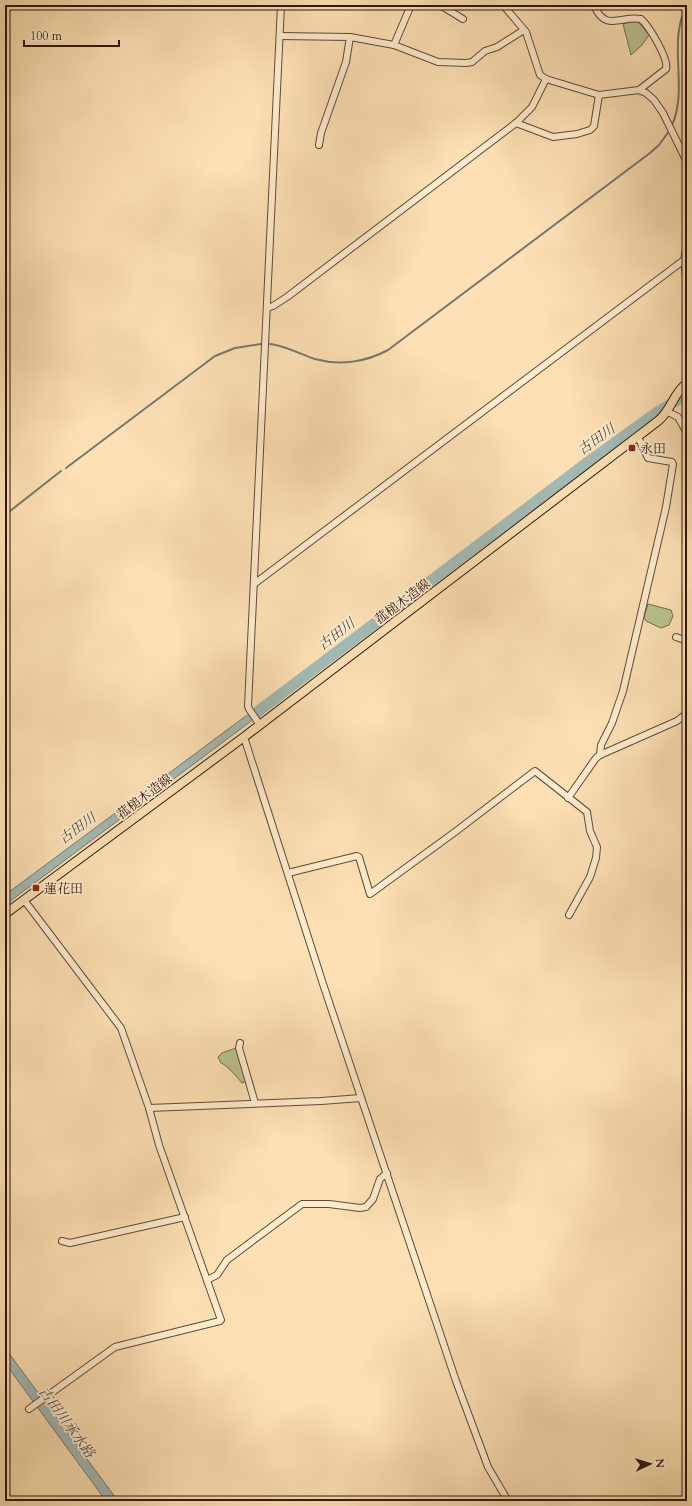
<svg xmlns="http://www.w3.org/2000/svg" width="692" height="1506" viewBox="0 0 692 1506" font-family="Cardo,'Noto Serif JP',serif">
	<rect width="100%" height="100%" fill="#fde1b4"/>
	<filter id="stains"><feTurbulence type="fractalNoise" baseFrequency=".005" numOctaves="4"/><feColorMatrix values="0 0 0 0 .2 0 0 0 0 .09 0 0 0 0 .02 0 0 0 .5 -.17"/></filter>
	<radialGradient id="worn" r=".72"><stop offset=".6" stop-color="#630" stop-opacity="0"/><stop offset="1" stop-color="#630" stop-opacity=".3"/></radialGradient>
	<g fill="#b9c491" stroke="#746d4c">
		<polygon points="637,20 649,35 642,45 631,55 623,24"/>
		<polygon points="648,604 671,610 673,616 669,625 661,628 646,621 644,617"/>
		<path d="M236 1048 247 1081 242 1083C237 1077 227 1065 221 1063L218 1057 222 1053Z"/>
	</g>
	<g fill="#a2bbb6" stroke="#747970">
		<polygon points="262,704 266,710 5,905 5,895"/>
		<polygon points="5,1348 118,1501 106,1501 5,1363"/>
	</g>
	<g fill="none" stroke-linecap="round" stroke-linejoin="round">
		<g stroke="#747970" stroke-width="2">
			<path d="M673 123C688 85 667 42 687 5"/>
			<path d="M270 344C286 346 300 354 315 359 340 366 366 362 388 350L650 153 659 145 669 131"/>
			<polyline points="66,468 215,356 235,348 261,344"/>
			<polyline points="5,515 61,471"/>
		</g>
		<polyline stroke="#a2bbb6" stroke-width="11" points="252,716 588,462 656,413 687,394"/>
		<g stroke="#624933" stroke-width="8">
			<g id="minor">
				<polyline points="440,5 463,19"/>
				<polyline points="503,5 526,32 540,75 546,79 599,95 639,90 646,93 654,100 663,113 687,162"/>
				<path d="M594 5C605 33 622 15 641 19 649 26 669 59 666 69L639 90"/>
				<polyline points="280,36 350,37 394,45 438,62 466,63 472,62 485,51 497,47 524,30"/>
				<polyline points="394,45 411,5"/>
				<polyline points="516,123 553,137 577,134 590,130 594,126 599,95"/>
				<polyline points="319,145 321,133 346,62 350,37"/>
				<polyline points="687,245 684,260 687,284"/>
				<polyline points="267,308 273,306 287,297 516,123 532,107 546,79"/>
				<polyline points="668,412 678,417 687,433"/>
				<polyline points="254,584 684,260"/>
				<polyline points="676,637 687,641"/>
				<polyline points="260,725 249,709 248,706 281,5"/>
				<polyline points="244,737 323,984 456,1381 488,1467 508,1501"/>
				<polyline points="600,755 601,745 612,723 623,691 666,507 673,464 672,462 648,458 638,437"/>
				<polyline points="568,798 596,758 600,755 677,721 687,713"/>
				<polyline points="288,873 357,856 359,857 370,894 455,832 535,771 587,812 590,831 597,847 596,858 590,877 569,915"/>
				<polyline points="24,900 121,1028 149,1108 159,1145 221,1320 220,1321 115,1347 29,1409"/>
				<polyline points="240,1043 239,1048 255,1103"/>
				<polyline points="149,1108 321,1101 361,1098"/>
				<polyline points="62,1241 70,1243 185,1217"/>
				<polyline points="207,1280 217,1275 227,1260 302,1204 329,1204 360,1208 366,1207 373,1199 380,1179 387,1173"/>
			</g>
		</g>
		<g stroke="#2f1608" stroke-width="10">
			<path id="major" d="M5 914 244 737 658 421C672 410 673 393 687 383"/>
		</g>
		<use href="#minor" stroke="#feecce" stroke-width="6"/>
		<use href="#major" stroke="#fde1b4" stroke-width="8"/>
	</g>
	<g fill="#8f2418" stroke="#feecce" stroke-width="1.5">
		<rect x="628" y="444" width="8" height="8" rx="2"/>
		<rect x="32" y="884" width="8" height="8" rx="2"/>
	</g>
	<g text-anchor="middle" stroke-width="3.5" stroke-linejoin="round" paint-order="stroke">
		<g font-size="13" fill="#2f1608" stroke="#feecce" text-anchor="start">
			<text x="640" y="453">永田</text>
			<text x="44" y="893">蓮花田</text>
		</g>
		<g font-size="13" fill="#2f1608" stroke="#feecce">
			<text transform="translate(402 601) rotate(-37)" y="5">菰槌木造線</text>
			<text transform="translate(144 796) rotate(-37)" y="5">菰槌木造線</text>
		</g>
		<g font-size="14" font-style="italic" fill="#575045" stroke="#feecce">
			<text transform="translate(596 439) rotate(-35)" y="5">古田川</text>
			<text transform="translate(336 634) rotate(-37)" y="5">古田川</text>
			<text transform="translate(77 828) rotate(-36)" y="5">古田川</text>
			<text transform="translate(67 1422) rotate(54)" y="5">古田川承水路</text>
		</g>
	</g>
	<rect width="692" height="1506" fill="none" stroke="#fde1b4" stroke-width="20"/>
	<rect x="6" y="6" width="680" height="1494" fill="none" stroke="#2f1608" stroke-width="2"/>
	<rect x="10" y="10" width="672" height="1486" fill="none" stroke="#2f1608"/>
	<g transform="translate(650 1464) rotate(86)" stroke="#feecce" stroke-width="3" paint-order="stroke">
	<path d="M0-3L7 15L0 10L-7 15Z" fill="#2f1608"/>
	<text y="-6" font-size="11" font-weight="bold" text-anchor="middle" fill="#2f1608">N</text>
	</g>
	<path d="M24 40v6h95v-6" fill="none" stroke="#2f1608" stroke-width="2"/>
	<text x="30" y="40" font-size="12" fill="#2f1608" stroke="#feecce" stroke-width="3" paint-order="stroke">100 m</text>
	<rect width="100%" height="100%" filter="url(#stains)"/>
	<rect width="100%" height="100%" fill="url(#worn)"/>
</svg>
